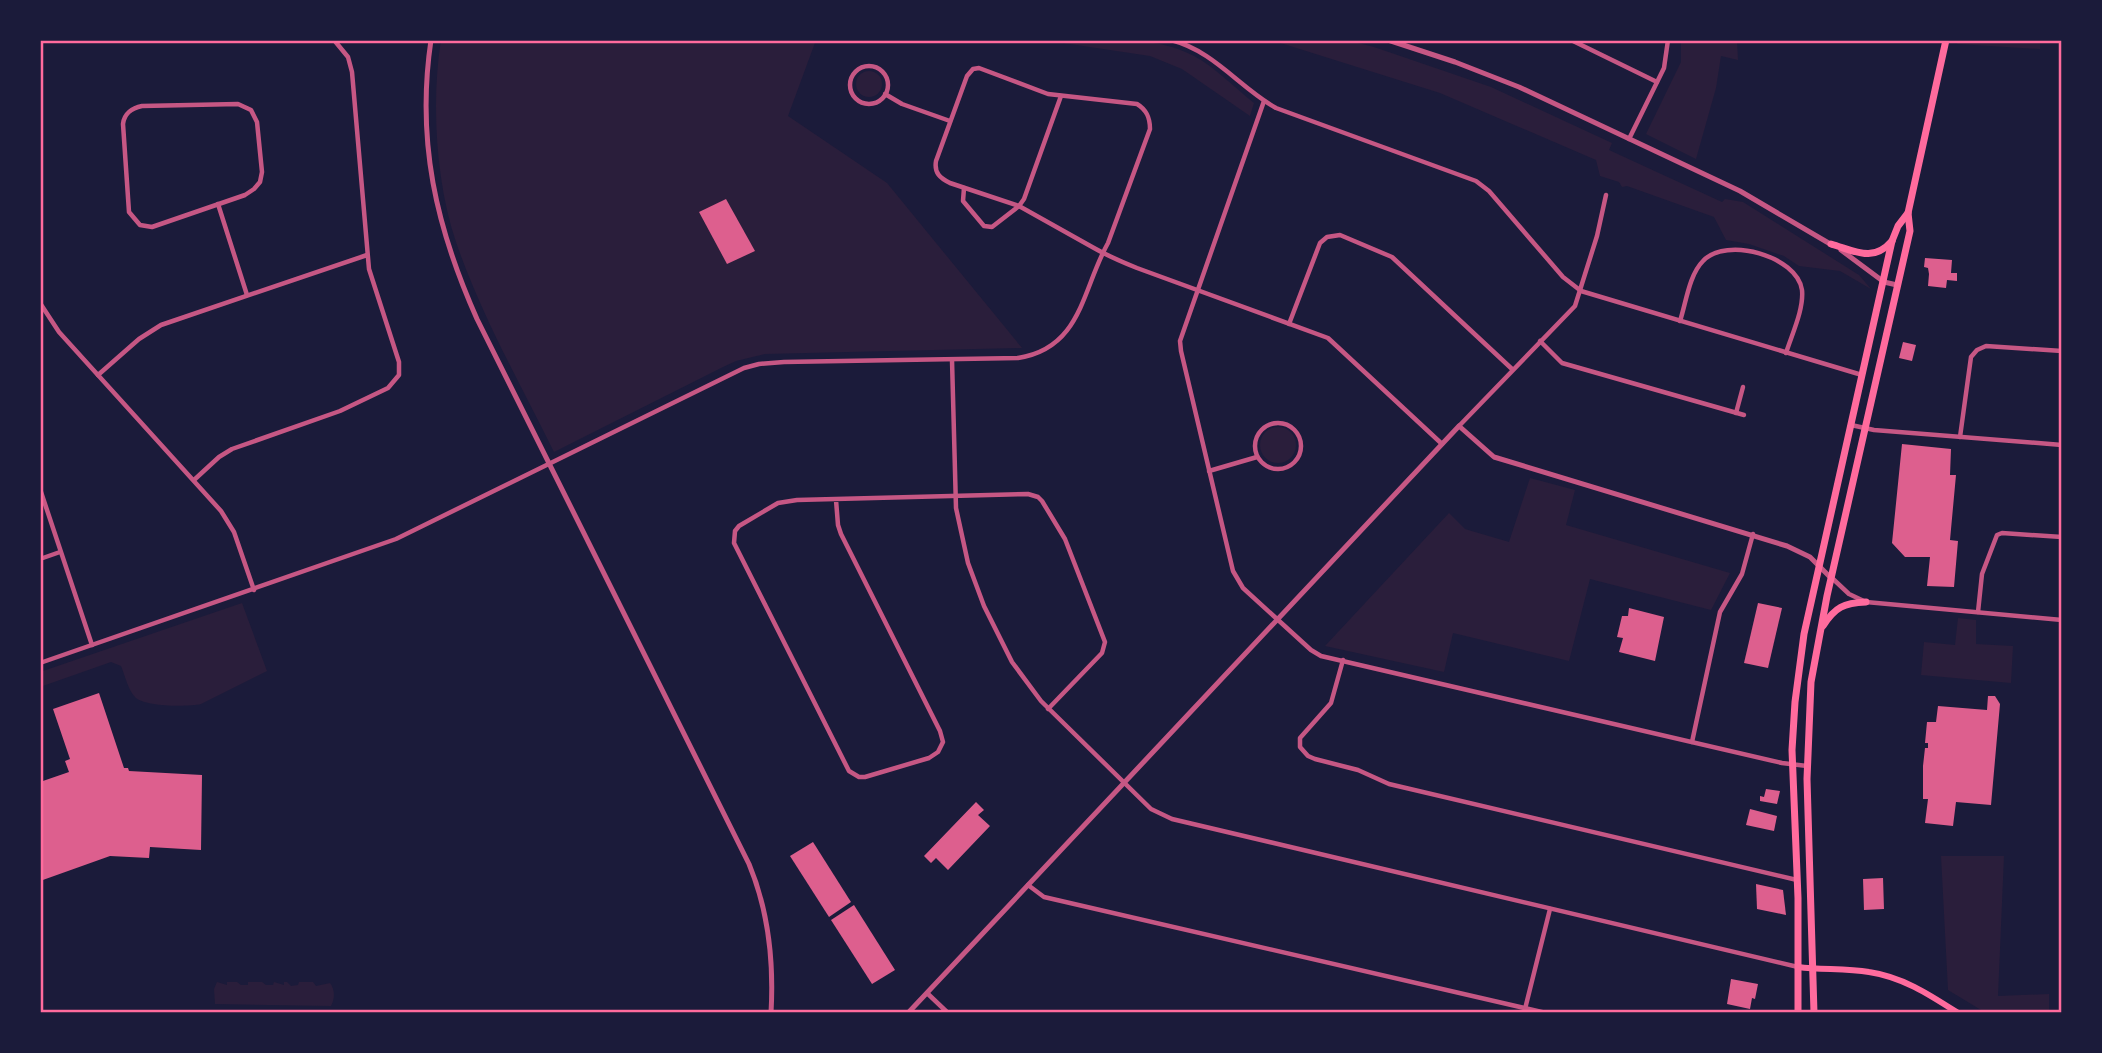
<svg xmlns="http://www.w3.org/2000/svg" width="2102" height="1053" viewBox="0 0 2102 1053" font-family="'DejaVu Sans',sans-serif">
	<rect width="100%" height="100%" fill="#1b1b3a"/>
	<g fill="#2a1e3b">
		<path d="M441 40H816L788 116 887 183 1022 348 765 354 736 361 723 367 554 452C520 383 481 315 456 242 436 183 431 102 441 40Z"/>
		<path d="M1043 40C1092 40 1150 33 1194 56 1216 68 1235 88 1254 103L1250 116 1182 69 1150 56Z"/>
		<polygon points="1271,40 1347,40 1374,47 1491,87 1612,143 1609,150 1722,202 1725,199 1743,202 1859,275 1871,289 1840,271 1799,266 1784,256 1749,244 1726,240 1714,217 1627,186 1622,187 1619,182 1600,176 1596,160 1440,93"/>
		<polygon points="1681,40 1737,40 1738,60 1721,56 1716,88 1696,159 1646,134 1681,62"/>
		<polygon points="1958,40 2040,40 2040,49 1957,44"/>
		<circle cx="869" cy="84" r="13"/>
		<circle cx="1278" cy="445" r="18"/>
		<polygon points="1530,478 1575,490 1566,525 1730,573 1711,610 1590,579 1569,661 1453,633 1444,672 1325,646 1449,513 1465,529 1509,542"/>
		<path d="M242 603 267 671 201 704C188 707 144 707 135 697 128 690 125 675 121 666L111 662 40 687V672Z"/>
		<polygon points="1958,618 1976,620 1976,644 2013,646 2011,683 1921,675 1924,642 1955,645"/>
		<polygon points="1941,856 2004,856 1998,996 2049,994 2049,1013 1986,1013 1948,990"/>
		<path d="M217 982 227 985V982H237L241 985H248V982H262L266 985H273L274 982 284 985V982H287L291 986 298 985 299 982H313L316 986 330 983C335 989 335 999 331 1006L215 1004 214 989Z"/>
	</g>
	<g fill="#dd5f8e">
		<polygon points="726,199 755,251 727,264 699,212"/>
		<polygon points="1925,258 1952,260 1951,273 1957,273 1957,281 1947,280 1946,288 1928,286 1929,274 1928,268 1924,267"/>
		<polygon points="1903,342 1916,345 1912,361 1899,358"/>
		<polygon points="1902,444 1951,449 1950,475 1956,475 1950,540 1958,541 1954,587 1927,586 1930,557 1905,557 1892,543"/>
		<polygon points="1758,603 1782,608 1768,668 1744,663"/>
		<polygon points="1629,608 1664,617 1655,661 1619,652 1623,638 1617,637 1622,616 1628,616"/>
		<polygon points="99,693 124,768 128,768 129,771 202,775 201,850 150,847 149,858 110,856 40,881 40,782 69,772 65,761 70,759 53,709"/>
		<polygon points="1988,696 1995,696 2000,704 1991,805 1956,802 1953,826 1925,823 1928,799 1923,799 1923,766 1925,748 1928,748 1928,743 1925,743 1927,722 1936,722 1938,706 1987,710"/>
		<polygon points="1766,789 1780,791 1777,804 1760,801 1760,796 1764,797"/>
		<polygon points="976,802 984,810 978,815 990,826 948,870 936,858 931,863 924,856"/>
		<polygon points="1750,809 1777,816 1774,831 1746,825"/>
		<polygon points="813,842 851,902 829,917 790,856"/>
		<polygon points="1883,878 1884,909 1864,910 1863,879"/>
		<polygon points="1756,884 1783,890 1786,915 1757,909"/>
		<polygon points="854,905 895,970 872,984 831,920"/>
		<polygon points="1731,979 1758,984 1755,999 1752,998 1750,1009 1727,1004"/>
	</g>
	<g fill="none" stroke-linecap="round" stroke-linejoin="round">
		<g stroke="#c65784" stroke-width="4.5">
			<path d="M1171 40C1214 51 1239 87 1276 108L1476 181 1489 191 1563 277 1581 291 1862 375"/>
			<polyline points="1571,40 1657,82"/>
			<circle cx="869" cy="85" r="19"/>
			<polyline points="885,94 902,104 950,121"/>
			<polyline points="1264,101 1180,341 1181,351 1233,571 1243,588 1311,650 1321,656 1782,763 1807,766"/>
			<path d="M238 104 251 110 257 122 262 172 260 182 254 189 245 195 152 227 140 225 129 212 123 124C124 114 132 108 142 106Z"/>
			<polyline points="1629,139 1664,68 1668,40"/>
			<polyline points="964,188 963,201 984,226 992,227 1019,206 1024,199 1061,96"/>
			<polyline points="218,204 247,295"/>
			<polyline points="40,303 59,332 221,511 234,532 254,590"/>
			<path d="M1680 321C1686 303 1689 275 1703 261 1726 236 1797 256 1802 290 1804 309 1792 334 1786 353"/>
			<polyline points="1289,324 1320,243 1327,237 1340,235 1392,257 1512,369"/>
			<polyline points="1540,341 1562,363 1744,415"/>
			<polyline points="952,360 956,508 968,563 984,606 1012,662 1041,701 1151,809 1172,819 1798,967"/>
			<polyline points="98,375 139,339 161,325 367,255"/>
			<polyline points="1736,413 1743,387"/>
			<circle cx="1278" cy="446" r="23"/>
			<polyline points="1851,425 1874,430 2062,445"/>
			<polyline points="1459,426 1575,306 1597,236 1606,195"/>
			<polyline points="1960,437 1971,357 1977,350 1986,346 2062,351"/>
			<polyline points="1209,471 1257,457"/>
			<polyline points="194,480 219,457 232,449 340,411 388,388 399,375 399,362 369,269 352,72 348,57 334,40"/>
			<polyline points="40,489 92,645"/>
			<polyline points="836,500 838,525 841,534 940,731 943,742 938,752 929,758 865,777 859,777 849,771 734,543 735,531 739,526 778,503 797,500 1028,494 1038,497 1042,501 1065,539 1105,642 1102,653 1048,709"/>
			<polyline points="40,559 60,552"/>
			<polyline points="1832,578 1849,594 1866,602 2062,620"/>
			<polyline points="1978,612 1982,574 1997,535 2002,533 2062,537"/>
			<polyline points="1343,660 1331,703 1300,738 1300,747 1308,756 1315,759 1358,770 1389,784 1797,880"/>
			<path d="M40 663 396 539 744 368 759 364 784 362 1018 358C1082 348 1082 289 1108 243L1150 129C1150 118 1147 110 1137 104L1048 94 979 68 973 69 967 76 936 161C934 173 940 178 950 183L1019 206 1094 248C1108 256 1122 262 1137 268L1328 338 1442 444"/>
			<polyline points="1692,742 1720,612 1742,574 1753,534"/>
			<polyline points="1028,885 1044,897 1546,1013"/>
			<polyline points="927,993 948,1013"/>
			<polyline points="1525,1009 1550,909"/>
		</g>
		<g stroke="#c65784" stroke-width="5">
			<path d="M431 40C416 141 436 227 477 319L749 864C769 912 774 961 771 1013"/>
			<polyline points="1388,40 1455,62 1519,87 1740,191 1832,245"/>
			<polyline points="1841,250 1884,282 1897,285"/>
			<polyline points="908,1013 1459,426 1494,457 1787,546 1810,557 1831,578"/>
		</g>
		<path stroke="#ff6b9d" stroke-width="6" d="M1798 967C1822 970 1846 968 1869 972 1903 977 1930 995 1958 1013"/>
		<g stroke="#ff6b9d" stroke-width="7">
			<path d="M1831 244C1855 251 1873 263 1892 241"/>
			<path d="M1823 626C1835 607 1844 603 1866 602"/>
			<polyline points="1798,1013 1798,898 1792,750 1795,702 1804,634 1892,241 1898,226 1908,213"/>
			<polyline points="1814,1013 1807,779 1811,682 1827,596 1910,231 1908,213 1946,40"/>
		</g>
	</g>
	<rect width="2102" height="1053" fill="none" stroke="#1b1b3a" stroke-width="84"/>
	<rect x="42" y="42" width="2018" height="969" fill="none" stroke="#ff6b9d" stroke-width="2.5"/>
</svg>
